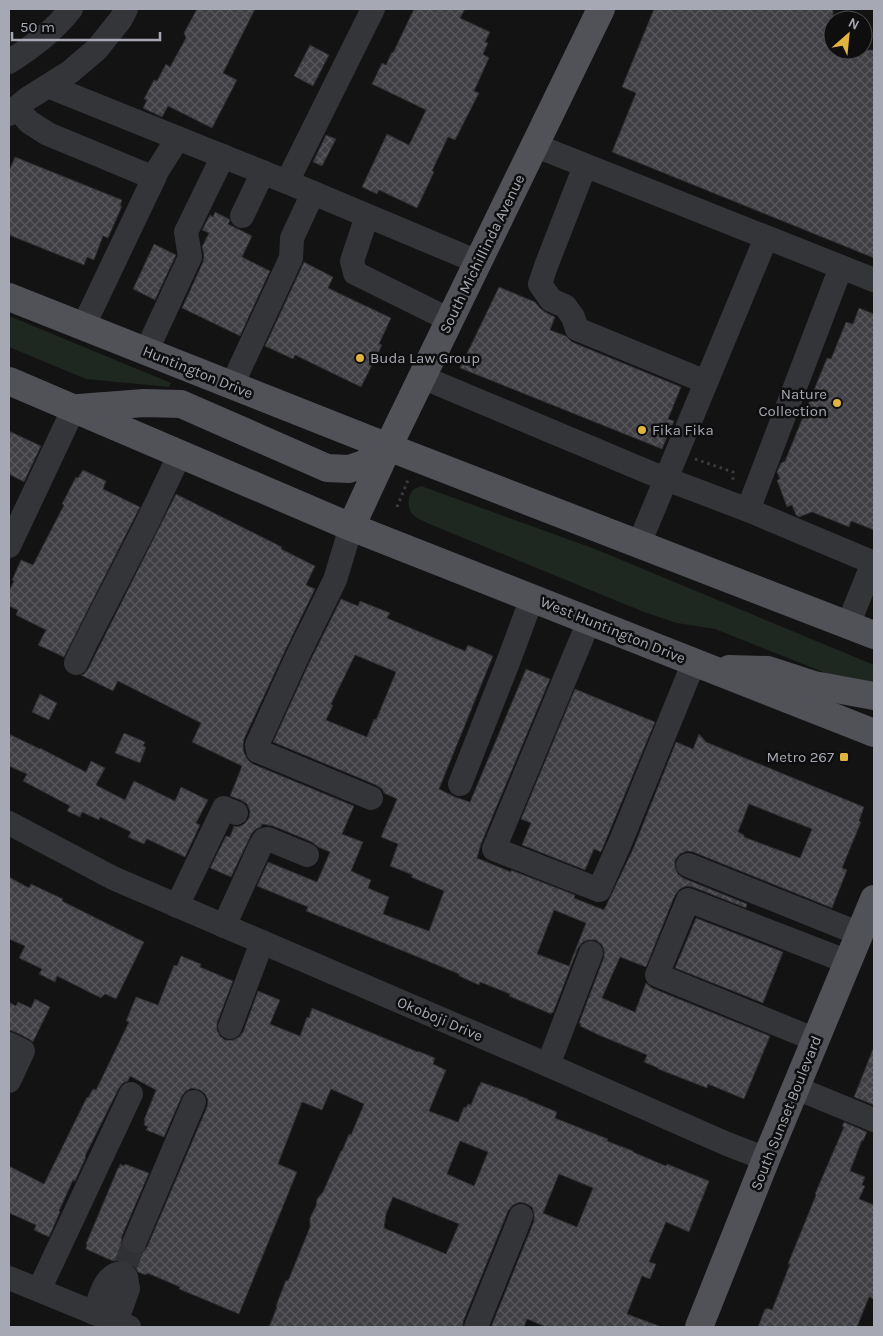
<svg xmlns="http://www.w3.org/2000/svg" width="883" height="1336" viewBox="0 0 883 1336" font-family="Karla,sans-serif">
	<defs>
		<pattern id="building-cross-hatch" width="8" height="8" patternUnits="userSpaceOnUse" patternTransform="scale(1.25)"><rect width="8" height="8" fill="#404044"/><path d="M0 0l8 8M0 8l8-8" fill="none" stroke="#59595d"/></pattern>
	</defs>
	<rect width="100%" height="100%" fill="#131314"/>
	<g fill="#1f2721">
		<polygon points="9,316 171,383 169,387 86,379 9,347"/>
		<path d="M421 486 595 549 874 665V687L853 684 715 629 677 623 644 612 427 523C423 521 417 518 413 515 407 509 407 495 414 489 415 488 420 487 421 486Z"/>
	</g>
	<g fill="url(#building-cross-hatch)" stroke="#2d2d30" fill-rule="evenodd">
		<polygon points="197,9 255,9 223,73 237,80 212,128 168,106 162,117 143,108 147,100 144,99 154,80 157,81 166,64 170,67 186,38 184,33"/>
		<polygon points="414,9 465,9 460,18 490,32 485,42 488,43 483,54 489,58 474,91 479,93 455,140 448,137 432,171 434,172 417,208 379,190 377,194 362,187 387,134 409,145 426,110 372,84 382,63 386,65 392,52 393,53"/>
		<polygon points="654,9 833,9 833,50 874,50 874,258 612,152 636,93 622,87"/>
		<polygon points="310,45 329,55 313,86 294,76"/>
		<polygon points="326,135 336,139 322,166 313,162"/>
		<polygon points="15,157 122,200 120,206 122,206 108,238 103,236 94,260 87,257 84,265 9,235 9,171"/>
		<polygon points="215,212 229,219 230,221 228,224 252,236 242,257 270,271 240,336 182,308 203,262 204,255 202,247 209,233 202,230 210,215 213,217"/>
		<polygon points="154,244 176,255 155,300 133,289"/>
		<polygon points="304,262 333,277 328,288 391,318 379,344 382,345 361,387 295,355 293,359 265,346"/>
		<polygon points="499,287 535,302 540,308 545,312 555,317 550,330 566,336 572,342 681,387 668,419 674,421 662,449 460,368"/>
		<polygon points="859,308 874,314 874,530 851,521 849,527 812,512 799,517 796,515 792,505 787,507 777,480 780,479 777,472 781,463 785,461 827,358 831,359 846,322 853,324"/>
		<polygon points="9,431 41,446 24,482 9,474"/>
		<polygon points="83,470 106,481 103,489 140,507 64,657 38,645 46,630 16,615 18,610 9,606 9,591 14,581 12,580 21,560 33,565 64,505 62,504 76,477 78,478"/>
		<path d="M176 494 282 547 281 549 315 566 306 585 315 589 285 651 244 739 243 747 244 753 248 760 253 764 354 806 342 834 363 842 351 871 371 880 368 888 389 897 383 914 429 931 444 891 411 877 413 875 390 866 398 844 381 837 397 799 384 793 382 789 376 785 273 742 309 663 341 599 358 606 360 601 390 613 387 618 465 651 468 645 493 656 439 789 455 797 470 802 526 669 550 679 481 844 477 858 511 872V870L575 895 574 898 604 910 633 849 676 742 693 749 699 734 706 742 864 807 859 821 861 822 842 868 847 870 832 908 693 852 687 851 680 854 675 860V867L678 874 683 878 747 904 746 908 693 887 686 886 680 889 675 895 646 967 620 957 602 998 635 1012 646 983 652 988 770 1036 744 1099 708 1084 707 1088 658 1069V1068L644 1062 647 1055 601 1036 580 1026 581 1024 579 1023 604 957V950L602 945 596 940H588L583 942 578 948 553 1013 552 1012 551 1014 509 996 510 994 480 982 479 985 459 976V974L306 911 308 907 257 886 268 862 317 882 330 852 318 847 312 842 273 826 262 824 261 827 256 829 252 833 231 877 210 868 226 836 230 837 234 826 238 827 244 824 249 818 250 811 247 804 241 800 230 796 242 766 192 742 201 723 118 681 113 691 81 675 84 674 88 669ZM355 655 396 672 376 720 374 719 367 737 326 720 333 705 331 704ZM749 804 812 829 800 858 744 837V835L738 832ZM554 910 586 923 569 966 537 954Z"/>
		<polygon points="575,689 655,722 601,852 594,849 585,870 522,845 531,823 521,819"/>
		<polygon points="40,694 57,703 49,720 32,712"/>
		<polygon points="124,733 145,742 143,746 146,747 140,763 115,753"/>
		<polygon points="9,734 40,749 40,748 86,772 91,761 105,768 96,785 125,800 134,781 175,801 181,787 208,800 196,823 200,825 185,857 147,839 144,844 128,837 131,832 100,817 99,820 82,812 80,817 67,811 70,806 23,781 27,774 9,766"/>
		<polygon points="9,877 29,888 31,884 63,899 62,901 144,942 116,999 105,994 101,998 57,976 55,982 39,974 42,969 19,958 25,946 9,939"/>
		<polygon points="696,918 783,952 763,1003 675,968"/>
		<path d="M181 956 201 964 200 967 233 981 217 1023V1030L220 1036 225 1040H233L239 1037 243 1032 258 991 280 1000 270 1024 300 1036 307 1017 309 1018 312 1008 418 1052V1051L435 1058 433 1064 446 1070 429 1111 458 1122 464 1107 466 1108 468 1104 471 1105 479 1085 480 1086 481 1082 528 1099V1100L557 1112 555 1118 608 1139 607 1141 633 1151V1152L666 1166 667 1164 709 1181 689 1232 666 1222 649 1262 656 1264 650 1279 642 1276 627 1314 659 1326 658 1327H546L527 1319 524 1327H491L534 1221V1214L532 1207 527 1204 520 1202 513 1205 508 1211 463 1322V1327H269L277 1307 276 1306 286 1280 288 1281 310 1227V1218L316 1206 317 1199 323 1192 341 1151H342L349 1134 351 1135 364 1104 331 1089 322 1110 302 1102 278 1164 297 1172 239 1314 179 1289 180 1287 147 1273 146 1275 138 1272 132 1263 126 1260H119L113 1261 86 1249 87 1245 86 1244 118 1168H119L120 1164 124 1166 125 1164 149 1173 122 1236 121 1243 124 1250 130 1254 137 1255 143 1252 147 1247 207 1107 208 1100 205 1094 200 1090 192 1088 186 1091 182 1096 164 1137 146 1130 148 1127 144 1125 145 1120H144L156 1090 130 1076 128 1081 123 1083 119 1088 85 1156 86 1157 75 1181 73 1180 59 1211 60 1212 49 1237 34 1230 36 1225 9 1213V1166L44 1184 87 1097 88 1098 93 1089 96 1090 129 1022 126 1021 136 997 158 1005 174 965 177 966ZM460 1141 488 1152 474 1186 447 1174ZM559 1174 593 1188 577 1227 543 1213ZM393 1197 459 1224 446 1254 384 1228 386 1214Z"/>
		<polygon points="35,999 50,1007 33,1042 29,1039 15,1032 9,1030 9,1002 16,1006 18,1002 31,1008"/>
		<polygon points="873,1049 874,1049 874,1105 854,1097"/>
		<polygon points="844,1122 867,1132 863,1141 862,1140 850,1171 865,1177 862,1185 865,1186 859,1199 874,1205 874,1299 869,1297 857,1327 758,1327 765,1309 767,1309 767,1308 772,1310 790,1264 788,1264 816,1195 815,1194 844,1127 842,1126"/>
	</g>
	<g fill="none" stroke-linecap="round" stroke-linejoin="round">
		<polyline stroke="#303134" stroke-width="24" stroke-dasharray="24 12" stroke-linecap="butt" points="126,1264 135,1241"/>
		<g stroke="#3a3c40" stroke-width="3" stroke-dasharray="2.5 4" stroke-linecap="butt">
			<polyline points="695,459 733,472 733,481"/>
			<polyline points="397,507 408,480"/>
		</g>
		<g stroke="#343539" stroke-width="24">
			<path d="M9 62C32 47 54 31 71 9"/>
			<polyline points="48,86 287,182 478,262"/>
			<polyline points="17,108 29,122 48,134 154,178 83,327"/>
			<polyline points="9,114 27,99 70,72 97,49 121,19 126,9"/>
			<polyline points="534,145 874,280"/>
			<polyline points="585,166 546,266 540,284 551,300 565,306 573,317 577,329 706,382"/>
			<polyline points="154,178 157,171 178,138"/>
			<polyline points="287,182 373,9"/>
			<polyline points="242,216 263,172"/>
			<polyline points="367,216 352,261 355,273 450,320"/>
			<polyline points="146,352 190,257 186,232 223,156"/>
			<polyline points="422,377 653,474 748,510 841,267"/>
			<polyline points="232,385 291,258 292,238 313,193"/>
			<polyline points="748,510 874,563"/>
			<polyline points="351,527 335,580 297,657 257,745 258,751 371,798"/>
			<polyline points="639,544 766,238"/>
			<polyline points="9,546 74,408"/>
			<polyline points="589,621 494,849 599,890 620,843 694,662"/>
			<polyline points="848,625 873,563"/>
			<polyline points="76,663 85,644 146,525 180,454"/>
			<polyline points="460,784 507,665 532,598"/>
			<polyline points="9,823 113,878 548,1065 727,1144 766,1159"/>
			<polyline points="688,865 860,934"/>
			<polyline points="177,906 224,808 236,813"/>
			<polyline points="224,926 260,847 264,840 268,839 307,855"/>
			<polyline points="230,1027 262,942"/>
			<polyline points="816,1040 657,975 688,900 848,962"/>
			<polyline points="9,1044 23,1051 9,1081"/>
			<polyline points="548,1065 591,953"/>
			<polyline points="796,1088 874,1120"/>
			<polyline points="135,1241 194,1102"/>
			<polyline points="9,1278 129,1327"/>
			<polyline points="39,1290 131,1094"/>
			<path d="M94 1313C100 1299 104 1274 122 1273L126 1277 128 1289 116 1322"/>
			<polyline points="476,1327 521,1216"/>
		</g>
		<g stroke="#505258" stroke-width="28">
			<polyline points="9,297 388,447 874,635"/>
			<polyline points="9,381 351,527 874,733"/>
			<polyline points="79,408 144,403 181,404 327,468 349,469 364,464 388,447"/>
			<polyline points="351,527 388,447 601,9"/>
			<polyline points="729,669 768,670 814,685 874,696"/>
			<polyline points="699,1327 766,1159 874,899"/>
		</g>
	</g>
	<g fill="#e0b43f" stroke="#0e0e0f" stroke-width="2">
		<circle cx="360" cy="358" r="5"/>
		<circle cx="837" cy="403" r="5"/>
		<circle cx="642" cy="430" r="5"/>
		<rect x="839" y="752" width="10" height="10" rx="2.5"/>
	</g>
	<g text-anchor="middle" stroke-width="5" stroke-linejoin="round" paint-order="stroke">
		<g font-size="15" fill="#a6a9b3" stroke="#0e0e0f">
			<text transform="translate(482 254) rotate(-64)" y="5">South Michillinda Avenue</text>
			<text transform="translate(198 372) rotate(22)" y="5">Huntington Drive</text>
			<text transform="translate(613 630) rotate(22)" y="5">West Huntington Drive</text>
			<text transform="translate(440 1019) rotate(23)" y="5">Okoboji Drive</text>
			<text transform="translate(786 1113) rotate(-68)" y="5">South Sunset Boulevard</text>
		</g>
		<g font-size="15" fill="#a6a9b3" stroke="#0e0e0f" text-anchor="start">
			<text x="370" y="363">Buda Law Group</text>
			<text x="827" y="399" text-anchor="end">Nature<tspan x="827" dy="17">Collection</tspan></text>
			<text x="652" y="435">Fika Fika</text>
			<text x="834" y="762" text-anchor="end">Metro 267</text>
		</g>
	</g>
	<rect width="883" height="1336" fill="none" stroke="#a6a9b3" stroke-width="20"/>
	<g transform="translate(848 35) rotate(27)"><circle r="24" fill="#0e0e0f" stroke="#4b4c51"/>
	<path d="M0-4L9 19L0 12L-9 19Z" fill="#e0b43f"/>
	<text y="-8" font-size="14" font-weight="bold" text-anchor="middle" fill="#a6a9b3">N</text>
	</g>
	<path d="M12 32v8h148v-8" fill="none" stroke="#a6a9b3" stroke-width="2.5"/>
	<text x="20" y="32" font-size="15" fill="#a6a9b3" stroke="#0e0e0f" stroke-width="4" paint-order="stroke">50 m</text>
</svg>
